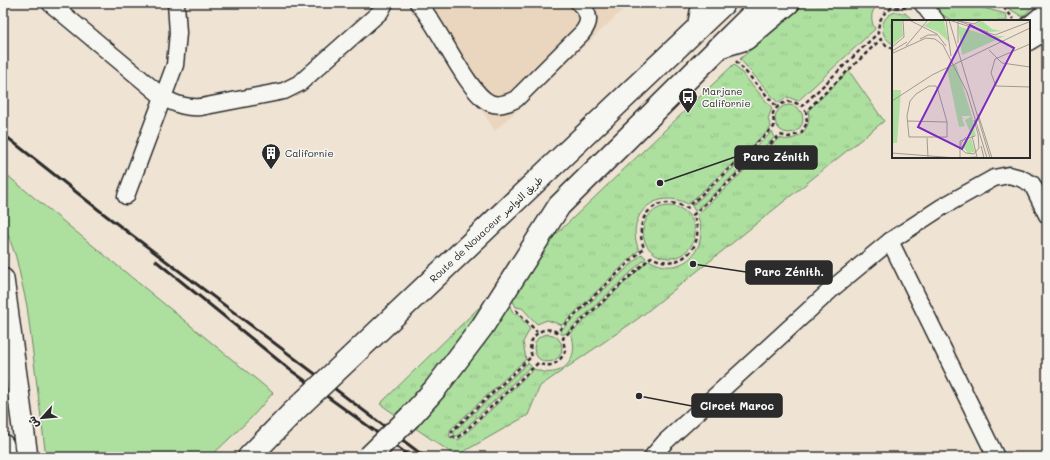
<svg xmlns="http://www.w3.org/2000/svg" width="1050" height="460" viewBox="0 0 1050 460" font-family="Mali,'Playpen Sans Arabic',sans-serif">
	<defs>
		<pattern id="park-tufts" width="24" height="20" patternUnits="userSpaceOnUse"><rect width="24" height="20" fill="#addf9f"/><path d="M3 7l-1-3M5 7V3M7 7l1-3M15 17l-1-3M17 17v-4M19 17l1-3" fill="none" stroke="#95c089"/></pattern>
	</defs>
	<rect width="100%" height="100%" fill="#efe3d4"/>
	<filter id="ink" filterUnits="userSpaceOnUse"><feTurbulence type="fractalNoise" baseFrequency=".025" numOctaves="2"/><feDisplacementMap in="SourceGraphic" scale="8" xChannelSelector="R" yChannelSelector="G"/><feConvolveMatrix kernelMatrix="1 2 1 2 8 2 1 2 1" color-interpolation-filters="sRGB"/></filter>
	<g filter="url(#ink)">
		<polygon fill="#ead6bf" points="412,3 630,3 495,131"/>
		<polygon fill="#addf9f" stroke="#6c8565" points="3,172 273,393 251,418 210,457 46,457 27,306 16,257 3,221"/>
		<g fill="url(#park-tufts)" stroke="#6c8565">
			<path d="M804 3H883C871 7 869 18 875 29L798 101 788 97 778 103 740 59Z"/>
			<polygon points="928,3 965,3 1006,14 1007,21 953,21 934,10"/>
			<polygon points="1003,3 1036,3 1023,17 1003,5"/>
			<path d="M896 12 905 13 914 21H893V44C878 36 879 16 896 12Z"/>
			<path d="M734 64 772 108 768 119 771 127 769 130 688 204C655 187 624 216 639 250L562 325 547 320 537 324 522 308 516 307 504 284Z"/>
			<path d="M849 71 884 121 639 318 540 386 528 415 456 456 380 404 497 290 502 292 514 314 517 313 530 329 523 342 526 359 450 430V438L459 440 534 369C561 381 581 360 571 333L649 260C681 280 712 248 697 215L779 138C797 144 813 128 808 111Z"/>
			<circle cx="789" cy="119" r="14"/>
			<polygon points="772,132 775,137 695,211 692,206"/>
			<circle cx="669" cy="232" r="26"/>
			<polygon points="642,254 646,258 565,334 561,334 560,331"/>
			<circle cx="548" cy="348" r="14"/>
			<polygon points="528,363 531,366 457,436 454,436 454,431"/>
		</g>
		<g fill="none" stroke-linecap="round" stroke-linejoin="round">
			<g stroke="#2b2b2b" stroke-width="19">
				<g id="minor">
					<path d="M50 3 164 98C177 105 187 108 201 107L284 91 300 83 380 12 385 3"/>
					<path d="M418 3C438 24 468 94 490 103 499 107 508 103 516 99L582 33C591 22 590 13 579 3"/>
					<polyline points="922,3 936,21"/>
					<polyline points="1029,42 1047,31"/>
					<polyline points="126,196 175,65 178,33 176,3"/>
					<polyline points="890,241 996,457"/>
					<polyline points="652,457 665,442 833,288 890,241 942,207 994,178 1009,175 1020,178 1032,184 1047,215"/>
				</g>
			</g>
			<g stroke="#2b2b2b" stroke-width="24">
				<g id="major">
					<polyline points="698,28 701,12 706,3"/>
					<polyline points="1029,28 1047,13"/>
					<polyline points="717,48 746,39 789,3"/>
					<polyline points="3,279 27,457"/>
					<polyline points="3,445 4,457"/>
				</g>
			</g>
			<g stroke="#2b2b2b" stroke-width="25">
				<g id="highway">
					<polyline points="351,357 724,3"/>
					<polyline points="410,417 435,389 482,327 559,206 764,3"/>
					<polyline points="249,457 294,411"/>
				</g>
			</g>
			<g stroke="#2b2b2b" stroke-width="2.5" stroke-dasharray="4 3" stroke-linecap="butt">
				<polyline points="990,3 1004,8 1014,19"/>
				<path d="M893 49 886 45 881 39 806 111 807 123 801 133 789 137 780 135 693 215C708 245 681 273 651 257L563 338 565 351C560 363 550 369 538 363L459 437H452V431L532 356C525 340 541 323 557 332L644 248C632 217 656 192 687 208L774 127 773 113C780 101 790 99 802 106L878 33C878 15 889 4 906 8"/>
				<polyline points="736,61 777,107"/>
				<polyline points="516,310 537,332"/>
			</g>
			<use href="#minor" stroke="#f6f6f2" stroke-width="16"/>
			<use href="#major" stroke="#f6f6f2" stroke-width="21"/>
			<use href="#highway" stroke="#f6f6f2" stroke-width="22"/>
			<g stroke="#2b2b2b" stroke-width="3">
				<polyline points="3,134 104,214 425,457"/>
				<polyline points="156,261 289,369 411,457"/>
			</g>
			<g stroke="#2b2b2b" stroke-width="25" stroke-linecap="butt">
				<g id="highway-bridge">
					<polyline points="294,411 351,357"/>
					<polyline points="369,457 410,417"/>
				</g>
			</g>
			<use href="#highway-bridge" stroke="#f6f6f2" stroke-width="22"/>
		</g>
	</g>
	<defs>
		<g id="bus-pin" transform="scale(1)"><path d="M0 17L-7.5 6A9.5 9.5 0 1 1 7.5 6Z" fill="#2b2b2b" stroke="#f6f6f2"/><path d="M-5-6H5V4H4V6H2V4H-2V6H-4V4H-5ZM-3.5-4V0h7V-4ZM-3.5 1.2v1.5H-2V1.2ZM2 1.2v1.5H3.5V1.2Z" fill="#fff"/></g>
		<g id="building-pin" transform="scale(1)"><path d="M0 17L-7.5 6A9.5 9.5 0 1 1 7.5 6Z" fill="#2b2b2b" stroke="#f6f6f2"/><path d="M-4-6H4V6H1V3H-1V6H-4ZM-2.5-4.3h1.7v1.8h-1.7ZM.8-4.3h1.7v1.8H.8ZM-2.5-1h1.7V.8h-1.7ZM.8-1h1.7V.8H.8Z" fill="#fff"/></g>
	</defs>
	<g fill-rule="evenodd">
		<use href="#bus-pin" x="688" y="97"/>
		<use href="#building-pin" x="271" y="153"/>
	</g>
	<g text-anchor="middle" stroke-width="3" stroke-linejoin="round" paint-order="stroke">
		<g font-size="10" fill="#2b2b2b" stroke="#f6f6f2" text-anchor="start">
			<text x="702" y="95">Marjane<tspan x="702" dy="12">Californie</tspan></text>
			<text x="285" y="157">Californie</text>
		</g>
		<g font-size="10" fill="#2b2b2b" stroke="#f6f6f2">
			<text transform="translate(486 229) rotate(-43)" y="4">Route de Nouaceur طريق النواصر</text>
		</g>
	</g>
	<g transform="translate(892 20)">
		<rect width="138" height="138" fill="#efe3d4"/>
		<path d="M0 0H10L11 16 0 25ZM90 1 100 9 110 11 98 12 82 5ZM66 6 96 16H113L70 35ZM0 70H9L5 123H0Z" fill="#addf9f"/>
		<path d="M40 0 52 1 57 22 46 12 32 6Z" fill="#addf9f"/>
		<path d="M64 44 80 96H70V98H73L70 99 73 106 67 107 55 49ZM80 96 84 116H77L78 112 73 100ZM79 118 83 132 76 133 70 126Z" fill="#addf9f"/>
		<path fill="none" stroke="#a19990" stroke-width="1" d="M17 0 45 14 54 26M54 0 59 36M57 0 103 15 137 2M57 0 98 138M64 0 96 12M67 1 82 4 90 0M28 19 36 15H45M66 23V0M138 24 103 39 99 53 104 66 138 67M14 26 36 0M0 27 12 17 11 0M97 30 110 43 138 47M0 31 15 22M1 33 34 18 43 19 51 25 75 72 95 138M37 66H44L46 70 55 102V117H17L15 96 18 81 24 74ZM0 81 40 55 138 8M86 94 100 138M82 100 86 114M15 101 55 102M80 116 85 137M74 117 69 123V129L74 133 82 134 87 128 86 114M35 118 36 137M89 126 92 138M0 133 64 138M68 138V121L83 116M68 138 84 137"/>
		<path fill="#7b2cbf" fill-opacity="0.15" stroke="#7b2cbf" stroke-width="2" d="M78 5 122 28 70 129 26 107Z"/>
		<rect width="138" height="138" fill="none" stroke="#2b2b2b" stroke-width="2"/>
	</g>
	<path fill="none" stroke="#2b2b2b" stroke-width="1.5" d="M660 183L735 157M693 264L746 272M639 396L692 406"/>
	<g fill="#2b2b2b" stroke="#f6f6f2" stroke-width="1.5">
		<circle cx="660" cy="183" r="4"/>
		<circle cx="693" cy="264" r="4"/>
		<circle cx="639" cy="396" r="4"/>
	</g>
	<g fill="#2b2b2b" stroke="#2b2b2b" stroke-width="1.5">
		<rect x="735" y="146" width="82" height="23" rx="4"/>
		<rect x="746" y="261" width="86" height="23" rx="4"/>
		<rect x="692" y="394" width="90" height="23" rx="4"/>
	</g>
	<g font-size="11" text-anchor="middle" font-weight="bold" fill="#fff">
		<text x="776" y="161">Parc Zénith</text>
		<text x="789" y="276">Parc Zénith.</text>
		<text x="737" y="410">Circet Maroc</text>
	</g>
	<rect width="1050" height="460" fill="none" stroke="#f6f6f2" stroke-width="16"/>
	<rect x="8" y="8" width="1034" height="444" fill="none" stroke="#2b2b2b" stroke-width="1.5" filter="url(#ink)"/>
	<g transform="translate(42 418) rotate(243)" stroke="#f6f6f2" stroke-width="3" paint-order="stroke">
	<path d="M0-3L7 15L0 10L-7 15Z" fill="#2b2b2b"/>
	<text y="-6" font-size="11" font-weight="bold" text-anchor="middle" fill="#2b2b2b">ش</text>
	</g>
</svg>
